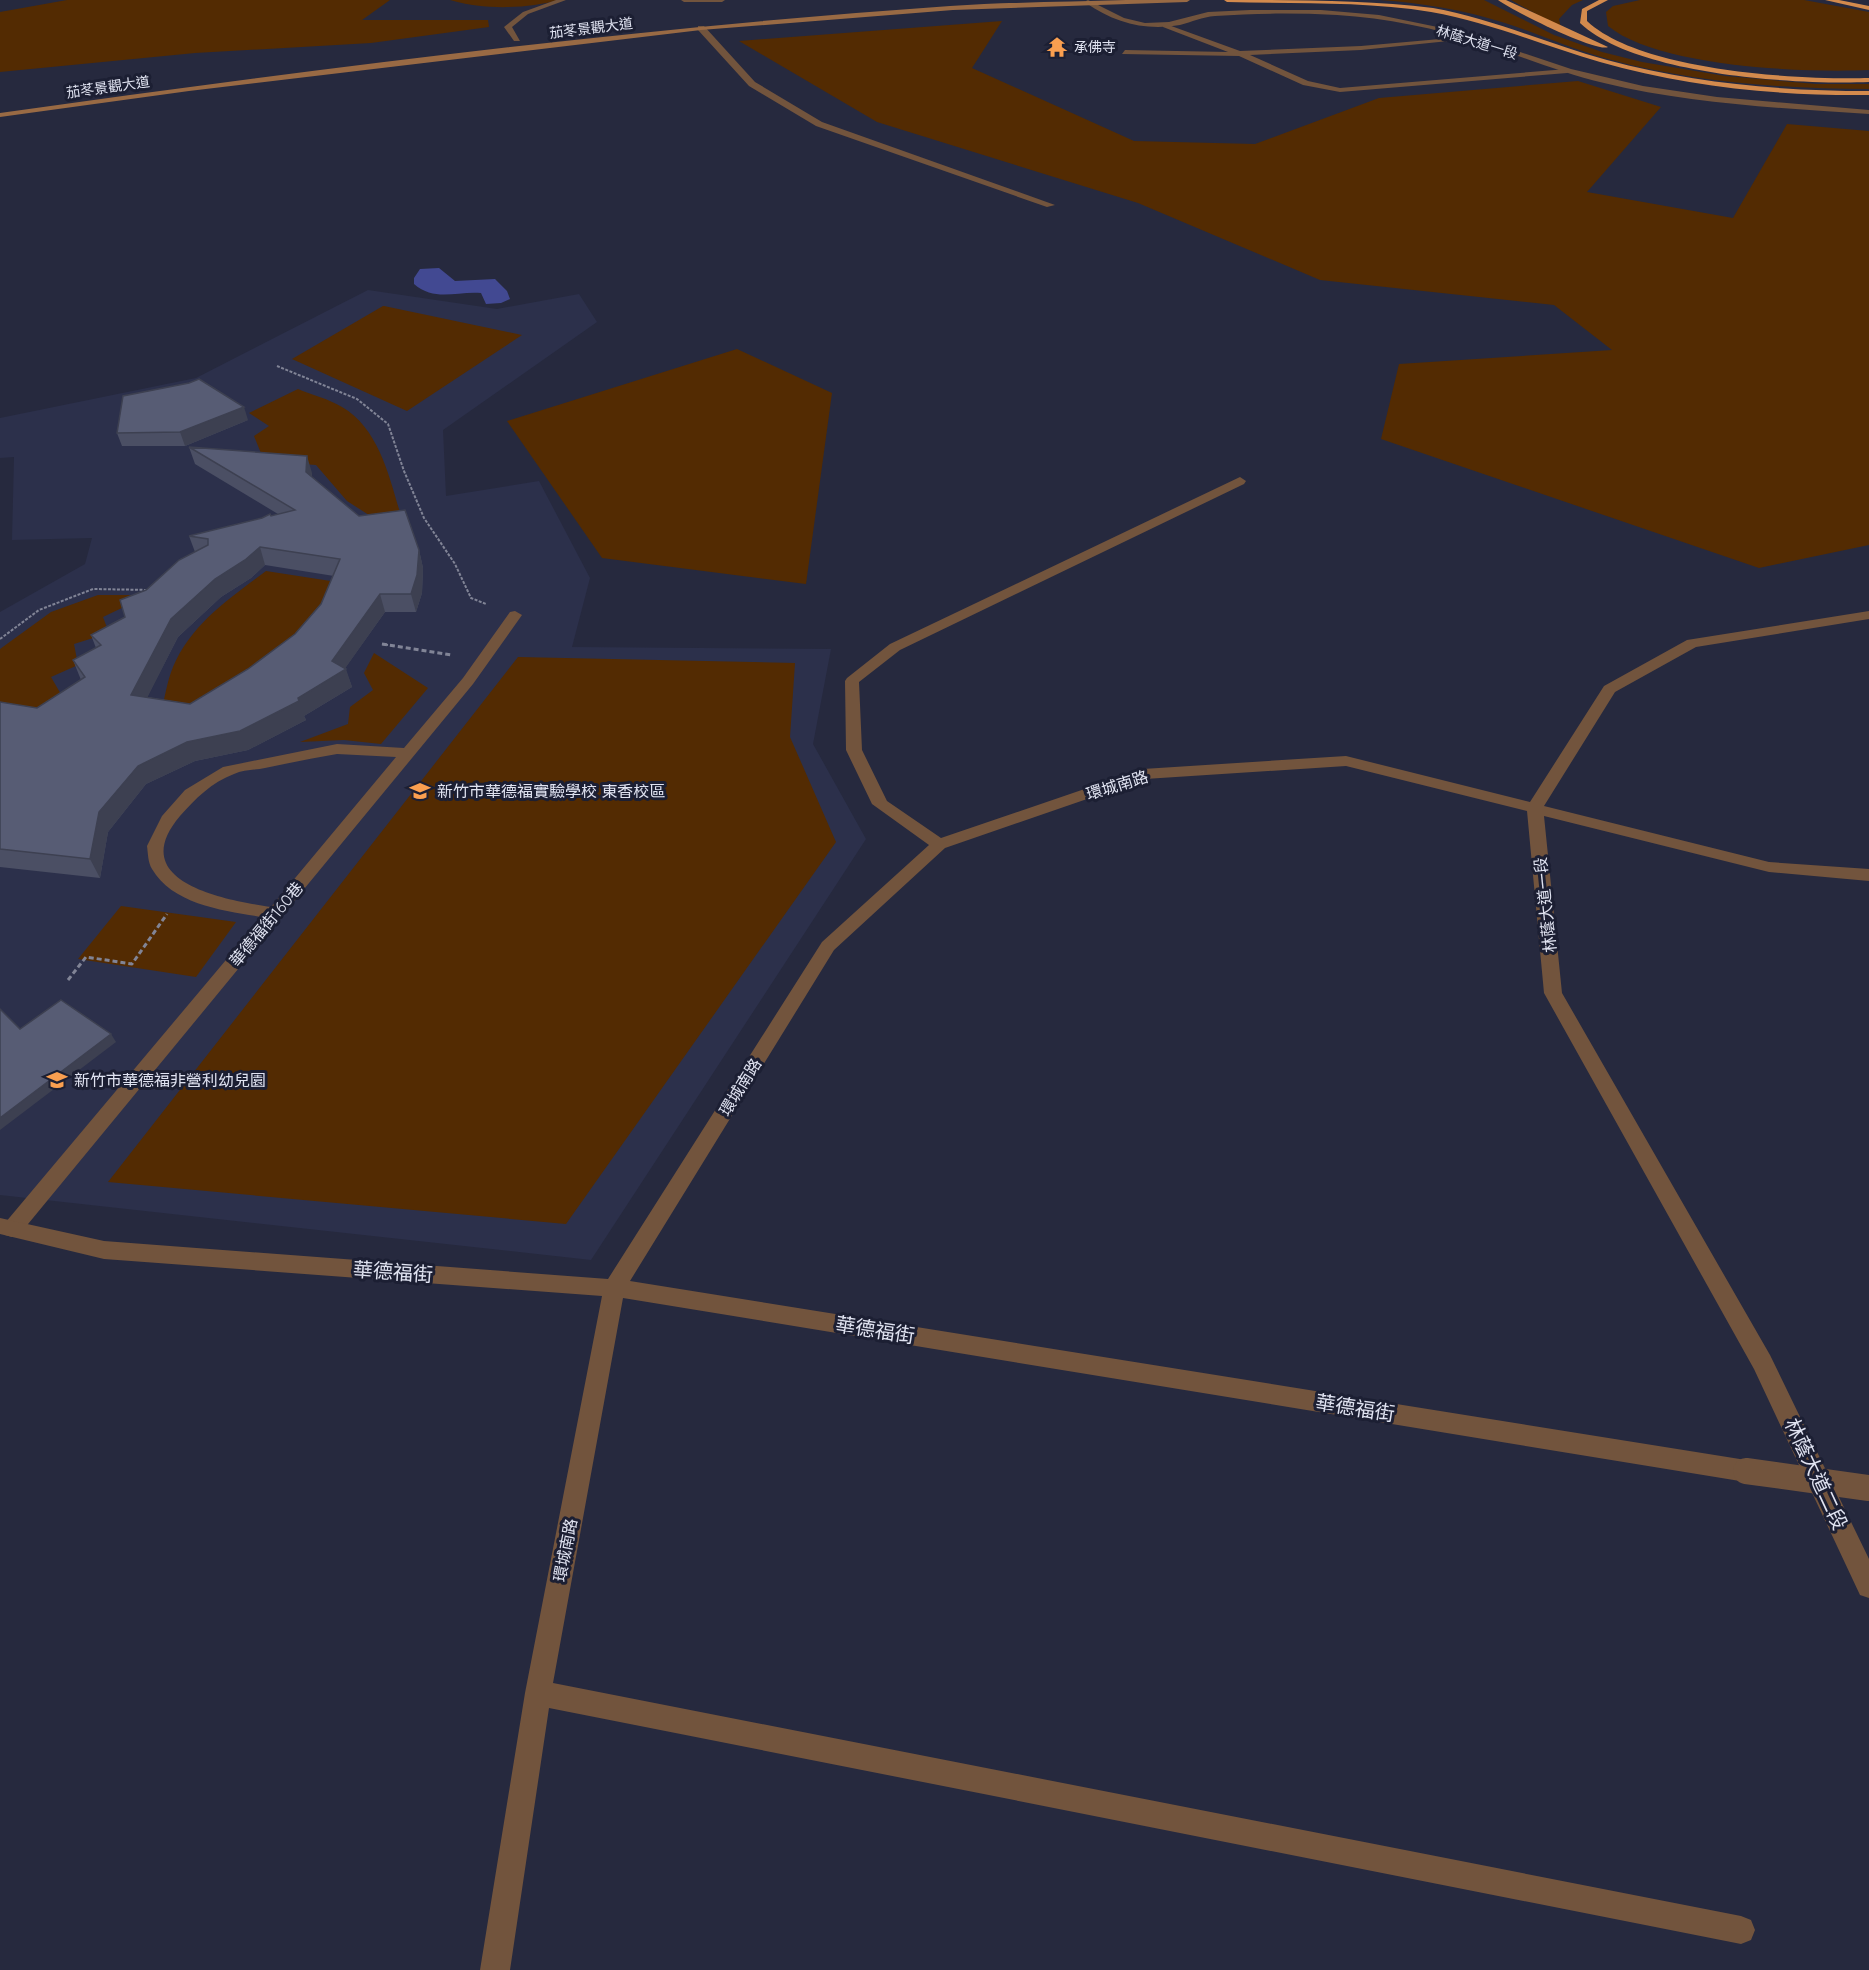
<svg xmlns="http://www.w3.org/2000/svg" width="1869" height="1970" viewBox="0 0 1869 1970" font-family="Quicksand,'Noto Sans TC',sans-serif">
	<rect width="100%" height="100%" fill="#26293e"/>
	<polygon fill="#2c304b" points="368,290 497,309 579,294 597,322 443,430 446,496 539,481 590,578 572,647 831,649 813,744 866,839 591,1260 0,1195 0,612 85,564 92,538 12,540 14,457 0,458 0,418 196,378"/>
	<g fill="#532b02">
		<polygon points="67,0 390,0 362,20 488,20 489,27 371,43 195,53 0,72 0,12"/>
		<path d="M450 0H560C525 9 485 10 450 0Z"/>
		<path d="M1380 0H1484L1554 35 1602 52 1642 62 1725 76 1816 84H1869V89C1782 89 1692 82 1608 59 1572 49 1539 34 1505 23 1464 10 1422 3 1380 0Z"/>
		<polygon points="1511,0 1583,0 1572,5 1559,19 1561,28"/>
		<path d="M1640 0H1804L1869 12V70C1804 73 1658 67 1608 26L1606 12 1613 6Z"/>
		<polygon points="1002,21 972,68 1134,141 1255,144 1379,98 1578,81 1661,107 1587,192 1733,218 1787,124 1869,131 1869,545 1759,568 1381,439 1399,364 1612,350 1554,305 1320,280 1138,203 877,122 739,41"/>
		<polygon points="383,306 384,306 522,335 407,411 292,359"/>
		<polygon points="737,349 832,393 806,584 602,558 507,421"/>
		<path d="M298 389C312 395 329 399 342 407 380 429 390 480 402 519L383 524 347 501 316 465 289 463 269 473 254 436 269 426 249 413Z"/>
		<path d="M266 571 337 582 322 619 194 715 161 712C165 698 167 681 173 667 191 624 230 598 266 571Z"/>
		<polygon points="98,595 149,595 103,617 109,633 74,644 78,665 51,677 62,696 36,708 0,718 0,649 51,612"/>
		<polygon points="374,653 428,688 381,744 344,740 300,742 348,724 350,707 373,690 364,673"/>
		<polygon points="518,657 795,663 790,737 836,842 566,1224 108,1182"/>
		<polygon points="121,906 236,922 196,977 78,959"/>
	</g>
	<path fill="#424992" d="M439 268 455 281 495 279 507 291 510 299 501 303 486 304 481 293C456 291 435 302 414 284V278L420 269Z"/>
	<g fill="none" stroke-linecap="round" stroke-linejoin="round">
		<g stroke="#818496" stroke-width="2" stroke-dasharray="3 1.5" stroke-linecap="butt">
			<polyline points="277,366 357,399 388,424 404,471 424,518 455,564 471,598 486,604"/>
			<polyline points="0,639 39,610 93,589 151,590"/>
			<polyline points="382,644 388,645"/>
		</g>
		<g stroke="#818496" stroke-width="3" stroke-dasharray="5 3" stroke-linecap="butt">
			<polyline points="382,644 452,655"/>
			<polyline points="68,980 86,957 132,964 167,914"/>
		</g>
		<g fill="#72543d" fill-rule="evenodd">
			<polygon points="556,0 566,0 528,14 512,27 520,41 514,41 504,27 523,12"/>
			<polygon points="681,0 725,0 722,2 684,2"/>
			<polygon points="1163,23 1240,51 1361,46 1474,36 1478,38 1361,50 1250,55 1308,81 1340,88 1567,69 1571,71 1567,73 1340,92 1303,85 1239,56 1122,54 1125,50 1228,52 1163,27"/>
			<polygon points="698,26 704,26 755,82 822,122 1055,205 1047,207 816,126 749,86 698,30"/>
			<path d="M515 611 522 615 473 684 19 1235 12 1237 5 1235 2 1229 5 1223 262 917C225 911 173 905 152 869 148 863 148 853 147 846L162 816 185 790 223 767 337 744 404 748 463 678 510 612ZM337 754 396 757 271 907C225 900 124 882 180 816 195 799 212 782 234 774 243 770 255 770 265 768 289 763 313 758 337 754Z"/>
		</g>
		<g fill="#72543d" fill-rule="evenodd">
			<path d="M1088 0 1124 18 1145 23 1169 22 1208 12 1250 10H1321L1379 15 1457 31 1571 69 1643 86 1717 97 1869 110V114C1780 108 1691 104 1604 83 1562 73 1524 57 1483 44 1436 28 1386 18 1337 15 1296 13 1255 13 1215 16 1202 17 1192 22 1180 25 1145 31 1115 23 1086 3V1Z"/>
			<polygon points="1240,477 1246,481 1244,484 900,650 859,682 862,750 887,801 941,838 1143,769 1346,756 1530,802 1604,686 1687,640 1869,611 1869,619 1696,647 1615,692 1544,806 1769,862 1869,869 1869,881 1769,872 1544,816 1562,993 1770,1355 1869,1559 1869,1598 1860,1595 1754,1369 1544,993 1527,811 1346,766 1145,779 945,848 834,950 630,1281 1746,1460 1754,1463 1758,1471 1754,1479 1746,1482 623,1298 553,1683 1741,1916 1751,1920 1755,1930 1751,1940 1741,1944 549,1708 510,1970 480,1970 525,1693 602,1296 104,1259 0,1234 0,1218 104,1241 608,1279 822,942 929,845 872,804 846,750 845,681 847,678 890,644"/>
		</g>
		<path fill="#996a44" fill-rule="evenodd" d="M1126 0H1190L1187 2 953 10 701 30 189 91 0 117V113C316 69 632 28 950 6 1009 2 1068 2 1126 0Z"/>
		<g fill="#d38a4d" fill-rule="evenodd">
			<path d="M1224 0C1293 0 1365 0 1433 8 1493 19 1549 44 1607 60 1693 83 1780 91 1869 91V95C1778 96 1688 87 1600 62 1544 46 1489 22 1431 12 1364 1 1295 4 1227 2Z"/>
			<path d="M1498 0H1506L1608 47C1597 53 1511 10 1498 0Z"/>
			<path d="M1599 0H1608L1587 11V21C1640 71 1797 80 1869 78V82C1795 85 1635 75 1580 23L1582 9Z"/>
			<polygon points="1825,0 1839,0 1869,6 1869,10"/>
		</g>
		<polyline stroke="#72543d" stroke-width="26" points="1746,1471 1869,1488"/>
	</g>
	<g fill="#4b4f64" fill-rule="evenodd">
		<polygon points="248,420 185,446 122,446 117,433"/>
		<path d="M189 447 312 473V477L359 516 419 550 423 568 422 593 416 612H385L345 668 352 687 304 716 306 720 248 750 195 761 146 784 108 832 100 878 0 867V702L37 708 81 680 73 660 96 648 91 635 125 617 146 590 195 552 189 536 278 514 195 464ZM265 565 334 576 321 604 295 634 248 669 190 704 147 697 178 637 221 597 251 578Z"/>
	</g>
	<g fill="#3d4051">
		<polygon points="244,407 248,420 185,446 180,432"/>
		<polygon points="307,456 312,473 311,490 306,472"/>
		<polygon points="260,547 265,565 251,578 221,597 178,637 139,714 131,695 171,619 215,579"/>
		<polygon points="419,550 423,568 422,593 416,612 411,594"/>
		<polygon points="380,594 385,612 344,670 346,669 352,687 304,716 306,720 248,750 195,761 146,784 108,832 100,878 90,859 99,812 138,766 187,742 298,698 332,661"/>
		<polygon points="111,1034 116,1042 0,1130 0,1118"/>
	</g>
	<g fill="#575c74" stroke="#3d4051" stroke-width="1.5" fill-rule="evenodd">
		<polygon points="199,379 244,407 180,432 117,433 123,396 189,383"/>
		<path d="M189 447 307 456 306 472 359 516 405 510 419 550 417 575 411 594H380L332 661 346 669 298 698 299 701 240 731 187 742 138 766 99 812 90 859 0 849V702L37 708 85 677 73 660 101 645 91 635 125 617 120 600 146 590 179 560 208 545V539L189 536 262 518 270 514 271 516 295 510ZM260 547 340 559 321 604 295 634 248 669 190 704 131 695 171 619 215 579 245 560Z"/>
		<polygon points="61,1000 111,1034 0,1118 0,1009 20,1029"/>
	</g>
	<defs>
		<g id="temple-bare" transform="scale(1.62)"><path d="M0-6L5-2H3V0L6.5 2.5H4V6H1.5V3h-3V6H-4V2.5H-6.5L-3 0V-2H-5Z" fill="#fa9f50" stroke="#1c1f33" stroke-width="2.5" paint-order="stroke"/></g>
		<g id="school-bare" transform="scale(1.62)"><path d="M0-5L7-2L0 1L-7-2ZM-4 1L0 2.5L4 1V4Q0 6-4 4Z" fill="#fa9f50" stroke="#1c1f33" stroke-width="2.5" paint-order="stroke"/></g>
	</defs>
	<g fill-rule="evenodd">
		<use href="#temple-bare" x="1057" y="47"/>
		<use href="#school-bare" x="420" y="791"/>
		<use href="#school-bare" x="57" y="1080"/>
	</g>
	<g text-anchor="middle" stroke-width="6" stroke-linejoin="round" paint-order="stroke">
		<g font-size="14" fill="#e0e3f1" stroke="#1c1f33">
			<text transform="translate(591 28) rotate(-7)" y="5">茄苳景觀大道</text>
			<text transform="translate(1477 42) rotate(17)" y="5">林蔭大道一段</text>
			<text transform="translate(108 87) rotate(-8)" y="5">茄苳景觀大道</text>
		</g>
		<g font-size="14" fill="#e0e3f1" stroke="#1c1f33" text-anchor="start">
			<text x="1074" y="52">承佛寺</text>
		</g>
		<g font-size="16" fill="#e0e3f1" stroke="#1c1f33">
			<text transform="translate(1117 785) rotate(-17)" y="6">環城南路</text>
			<text transform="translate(1545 905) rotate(-96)" y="6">林蔭大道一段</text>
			<text transform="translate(266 924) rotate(-50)" y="6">華德福街160巷</text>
			<text transform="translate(740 1087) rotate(-58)" y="6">環城南路</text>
			<text transform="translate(565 1550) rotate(-79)" y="6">環城南路</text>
		</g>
		<g font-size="16" fill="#e0e3f1" stroke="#1c1f33" text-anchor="start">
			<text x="437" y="797">新竹市華德福實驗學校 東香校區</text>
			<text x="74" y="1086">新竹市華德福非營利幼兒園</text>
		</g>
		<g font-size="20" fill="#e0e3f1" stroke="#1c1f33">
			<text transform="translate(393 1272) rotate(4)" y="7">華德福街</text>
			<text transform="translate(875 1330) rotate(9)" y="7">華德福街</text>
			<text transform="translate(1355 1408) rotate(9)" y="7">華德福街</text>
			<text transform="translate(1816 1474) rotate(65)" y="7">林蔭大道二段</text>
		</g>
	</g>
</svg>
